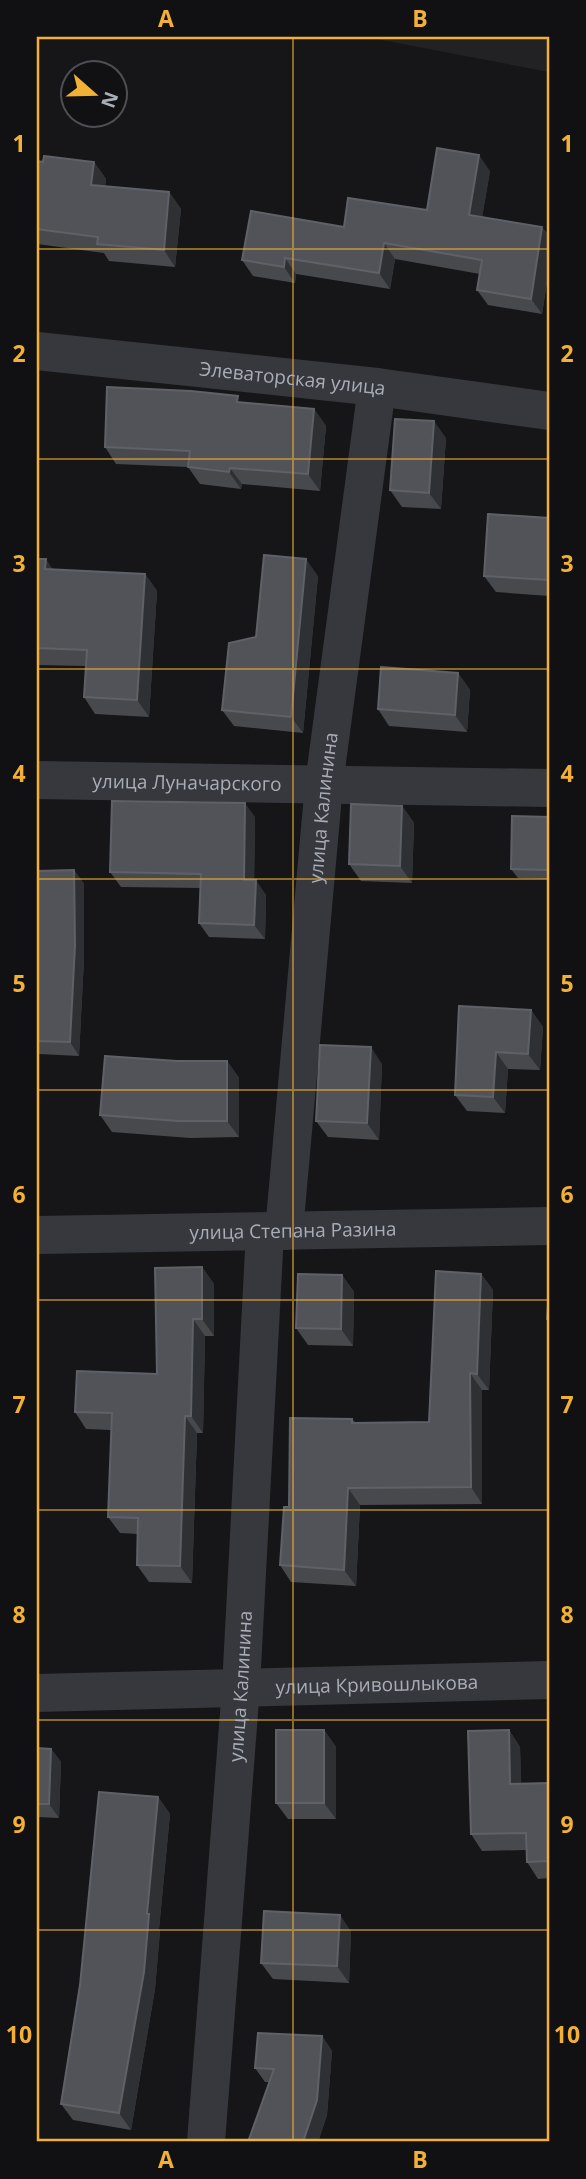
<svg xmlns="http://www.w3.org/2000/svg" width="586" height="2179" viewBox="0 0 586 2179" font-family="'Open Sans',sans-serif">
	<rect width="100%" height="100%" fill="#161618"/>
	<polygon fill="#222225" points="366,37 549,37 549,72"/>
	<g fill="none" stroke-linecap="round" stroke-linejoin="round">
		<g stroke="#37383d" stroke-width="38">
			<path id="s1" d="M37 780 549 788"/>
			<path id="s2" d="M284 1231 324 784 377 387"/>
			<path id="s3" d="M37 1235 549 1226"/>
			<path id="s4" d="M37 1693 549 1680"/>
			<path id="s5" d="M206 2142 241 1687 265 1232"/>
		</g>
		<path stroke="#37383d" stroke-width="38" id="s6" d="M37 351 377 387 549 411"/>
	</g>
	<g fill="#47494d">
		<polygon points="37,161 43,162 94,162 106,179 105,186 169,192 181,209 175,267 109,261 104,253 37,244"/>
		<polygon points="490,171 482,217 542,227 549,236 549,269 542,314 488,305 477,290 480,274 395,259 390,289 296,274 295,283 253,276 242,260 344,227 427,210"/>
		<polygon points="242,403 314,409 326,426 320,491 242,484 241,489 200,484 188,467 116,464 105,447"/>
		<polygon points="446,438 441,509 402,507 390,490"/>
		<polygon points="549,518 549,596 496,592 484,576"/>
		<polygon points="37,559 53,569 145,574 157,591 149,717 95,714 84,697 86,666 37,665"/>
		<polygon points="318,576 303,733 234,726 222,710 256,637"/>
		<polygon points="458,673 470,690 467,732 389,726 378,709"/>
		<polygon points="402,806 414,823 412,883 361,881 349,864"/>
		<polygon points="255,817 254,880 266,895 265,939 209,937 199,923 200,888 121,887 110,872"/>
		<polygon points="549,817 549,879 518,878 511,869"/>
		<polygon points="74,870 84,884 84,959 79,1056 39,1054 37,1051 37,871"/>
		<polygon points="531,1010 543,1027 540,1070 508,1069 505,1113 467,1111 455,1095"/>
		<polygon points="177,1061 227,1061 239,1078 239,1137 190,1138 112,1132 100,1115"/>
		<polygon points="382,1064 379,1140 328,1137 316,1121"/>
		<polygon points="202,1267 214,1284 214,1336 205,1336 203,1433 197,1433 192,1583 149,1582 137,1565 138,1534 120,1533 108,1517 111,1430 86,1429 75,1412 157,1374"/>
		<polygon points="481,1274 493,1290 489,1390 482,1390 482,1504 360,1505 356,1586 291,1582 280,1565 289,1507 352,1419 355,1422 429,1422"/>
		<polygon points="342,1275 354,1292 353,1346 308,1345 296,1328"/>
		<polygon points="324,1730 336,1747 336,1819 288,1819 276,1803"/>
		<polygon points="509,1730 520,1747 521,1784 549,1783 549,1878 538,1879 527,1862 526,1850 482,1851 471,1834"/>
		<polygon points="37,1748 51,1749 61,1762 59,1818 37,1817"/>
		<polygon points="158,1797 170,1814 159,1929 160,1931 155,1989 131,2130 73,2120 61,2104"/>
		<polygon points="351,1931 349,1983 273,1979 261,1963"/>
		<polygon points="322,2036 332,2051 327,2115 318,2142 248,2142 269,2082 265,2082 255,2068"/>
	</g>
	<g fill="#2f3033">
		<polygon points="479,155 490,171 480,230 469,215"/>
		<polygon points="94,162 106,179 103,201 91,185"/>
		<polygon points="169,192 181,209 175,267 164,250"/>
		<polygon points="542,227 549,236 549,269 542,314 531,299"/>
		<polygon points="384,243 395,259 390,289 379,273"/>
		<polygon points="285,258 296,274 295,283 284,267"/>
		<polygon points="314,409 326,426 320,491 308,474"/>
		<polygon points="434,421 446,438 441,509 429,493"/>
		<polygon points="230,468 242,484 241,489 229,472"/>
		<polygon points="46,559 57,576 45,569"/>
		<polygon points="306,559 318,576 303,733 291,717"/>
		<polygon points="145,574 157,591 149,717 137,700"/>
		<polygon points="458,673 470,690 467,732 455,715"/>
		<polygon points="245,803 255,817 254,895 244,880"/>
		<polygon points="402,806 414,823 412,883 400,866"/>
		<polygon points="74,870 84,884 84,959 79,1056 70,1042"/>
		<polygon points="256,880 266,895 265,939 254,925"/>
		<polygon points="531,1010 543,1027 540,1070 528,1054"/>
		<polygon points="371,1047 382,1064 379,1140 367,1123"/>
		<polygon points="496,1052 508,1069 505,1113 493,1097"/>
		<polygon points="227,1061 239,1078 239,1137 227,1121"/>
		<polygon points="202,1267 214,1284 214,1336 202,1319"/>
		<polygon points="481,1274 493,1290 489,1390 477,1374"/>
		<polygon points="342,1275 354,1292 353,1346 341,1329"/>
		<polygon points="193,1319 205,1336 203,1433 191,1416"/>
		<polygon points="470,1373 482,1390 482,1504 471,1487"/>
		<polygon points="185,1416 197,1433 192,1583 180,1566"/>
		<polygon points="348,1488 360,1505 356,1586 344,1570"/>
		<polygon points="37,1526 38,1528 37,1558"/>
		<polygon points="324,1730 336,1747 336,1819 324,1803"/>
		<polygon points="509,1730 520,1747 522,1801 510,1784"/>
		<polygon points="51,1749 61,1762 59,1818 49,1804"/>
		<polygon points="158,1797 170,1814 159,1929 160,1931 155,1989 131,2130 119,2113 147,1914"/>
		<polygon points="340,1915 351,1931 349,1983 337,1966"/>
		<polygon points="322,2036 332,2051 327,2115 318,2142 303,2142"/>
	</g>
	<g fill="#525359" stroke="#5f6168" stroke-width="2">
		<polygon points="437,148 479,155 469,215 542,227 531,299 477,290 482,260 384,243 379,273 285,258 284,267 242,260 251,211 344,227 348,198 427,210"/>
		<polygon points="44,156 94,162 91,185 169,192 164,250 97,244 98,237 37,229 37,161 43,162"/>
		<polygon points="107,387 191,391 238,396 237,402 314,409 308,474 230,468 229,472 188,467 190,451 105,447"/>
		<polygon points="395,419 434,421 429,493 390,490"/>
		<polygon points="488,514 549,518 549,580 484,576"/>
		<polygon points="264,555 306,559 291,717 222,710 229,643 256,637"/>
		<polygon points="37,559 46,559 45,569 145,574 137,700 84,697 87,650 37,648"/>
		<polygon points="381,667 458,673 455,715 378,709"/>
		<polygon points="112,801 245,803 244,880 256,880 254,925 199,923 201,874 110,872"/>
		<polygon points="351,804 402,806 400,866 349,864"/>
		<polygon points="512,816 549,817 549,870 511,869"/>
		<polygon points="74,870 75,945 70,1042 37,1041 37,871"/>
		<polygon points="459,1006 531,1010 528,1054 496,1052 493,1097 455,1095"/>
		<polygon points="320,1045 371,1047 367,1123 316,1121"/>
		<polygon points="105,1056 177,1061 227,1061 227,1121 178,1121 100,1115"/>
		<polygon points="202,1267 202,1319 193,1319 191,1416 185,1416 180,1566 137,1565 138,1518 108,1517 112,1413 75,1412 77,1371 157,1374 155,1268"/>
		<polygon points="436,1271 481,1274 477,1374 470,1373 471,1487 348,1488 344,1570 280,1565 284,1507 289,1507 290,1418 352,1419 352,1423 429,1422"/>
		<polygon points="298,1274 342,1275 341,1329 296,1328"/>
		<polygon points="549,1291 549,1320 547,1319"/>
		<rect x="276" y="1730" width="48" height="73"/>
		<polygon points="509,1730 510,1784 549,1783 549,1861 527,1862 526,1833 471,1834 468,1731"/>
		<polygon points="37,1748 51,1749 49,1804 37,1804"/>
		<polygon points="99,1792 158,1797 147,1914 149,1914 144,1972 119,2113 61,2104 80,1985"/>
		<polygon points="264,1911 340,1915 337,1966 261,1963"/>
		<polygon points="258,2033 322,2036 317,2100 303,2142 248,2142 274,2069 255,2068"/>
	</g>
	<path fill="none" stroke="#f2b134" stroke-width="2" stroke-opacity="0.55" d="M293 37V2142M37 249H549M37 459H549M37 669H549M37 879H549M37 1090H549M37 1300H549M37 1510H549M37 1720H549M37 1930H549"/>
	<g text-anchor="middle" stroke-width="7" stroke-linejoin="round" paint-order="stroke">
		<g font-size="19" fill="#a8adb8" stroke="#111113">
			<text dy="7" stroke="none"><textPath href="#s6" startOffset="257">Элеваторская улица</textPath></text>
			<text dy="7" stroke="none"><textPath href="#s1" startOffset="150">улица Луначарского</textPath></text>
			<text dy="7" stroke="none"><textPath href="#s2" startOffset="425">улица Калинина</textPath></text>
			<text dy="7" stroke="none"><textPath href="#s3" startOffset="256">улица Степана Разина</textPath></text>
			<text dy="7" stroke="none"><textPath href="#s4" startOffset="340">улица Кривошлыкова</textPath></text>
			<text dy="7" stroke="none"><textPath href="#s5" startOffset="457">улица Калинина</textPath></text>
		</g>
	</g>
	<rect width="586" height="2179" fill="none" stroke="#111113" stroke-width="77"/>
	<g transform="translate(94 94) rotate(110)"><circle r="33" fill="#111113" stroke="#4d4f55" stroke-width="2"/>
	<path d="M0-5L12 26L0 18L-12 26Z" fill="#f2b134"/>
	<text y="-10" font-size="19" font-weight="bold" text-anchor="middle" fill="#a8adb8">N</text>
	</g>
	<rect x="38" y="38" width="510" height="2102" fill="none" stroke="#f2b134" stroke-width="2.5"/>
	<g font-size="23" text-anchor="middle" font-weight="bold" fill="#f2b134">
		<text x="166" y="27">A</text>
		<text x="420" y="27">B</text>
		<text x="19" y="152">1</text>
		<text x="567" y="152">1</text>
		<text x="19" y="362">2</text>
		<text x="567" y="362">2</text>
		<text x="19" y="572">3</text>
		<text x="567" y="572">3</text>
		<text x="19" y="782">4</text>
		<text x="567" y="782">4</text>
		<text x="19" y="992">5</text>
		<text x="567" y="992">5</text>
		<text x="19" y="1203">6</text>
		<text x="567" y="1203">6</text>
		<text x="19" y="1413">7</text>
		<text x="567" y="1413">7</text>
		<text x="19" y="1623">8</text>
		<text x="567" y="1623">8</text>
		<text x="19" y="1833">9</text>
		<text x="567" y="1833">9</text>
		<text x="19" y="2043">10</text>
		<text x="567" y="2043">10</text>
		<text x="166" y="2168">A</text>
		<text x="420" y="2168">B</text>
	</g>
</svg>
